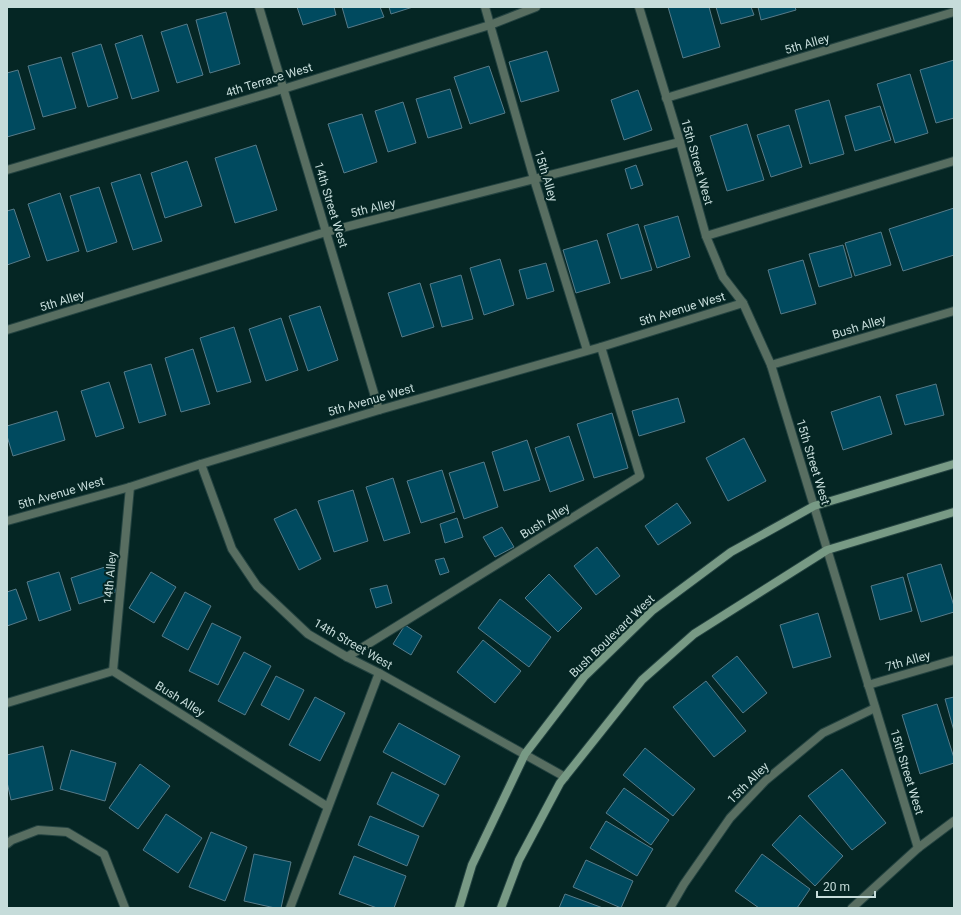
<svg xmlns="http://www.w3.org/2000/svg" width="961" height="915" viewBox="0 0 961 915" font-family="Roboto,sans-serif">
	<rect width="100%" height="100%" fill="#052624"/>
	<g fill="#004a5f" stroke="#567b89">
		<polygon points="297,7 334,7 336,15 303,25"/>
		<polygon points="342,7 380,7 384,17 348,28"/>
		<polygon points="389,7 413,7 391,14"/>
		<polygon points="668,7 709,7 720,47 683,58"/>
		<polygon points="716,7 751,7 754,15 721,24"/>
		<polygon points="758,7 795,7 796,10 761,20"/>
		<polygon points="226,12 240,64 210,73 196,20"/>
		<polygon points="187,24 203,75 177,83 161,32"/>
		<polygon points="142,35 159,91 132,99 115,44"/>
		<polygon points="101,44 118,98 88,107 72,53"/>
		<polygon points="547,51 559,91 521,102 509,62"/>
		<polygon points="61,57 76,108 43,117 28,66"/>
		<polygon points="954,60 954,118 936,123 920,70"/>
		<polygon points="489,66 505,113 470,124 454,77"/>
		<polygon points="18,70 35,129 7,137 7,73"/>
		<polygon points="910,74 928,133 895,143 877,84"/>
		<polygon points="450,89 462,128 428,138 416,99"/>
		<polygon points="638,90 652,130 624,140 611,100"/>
		<polygon points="829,100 844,154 810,164 795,110"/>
		<polygon points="403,102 416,143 388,152 375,111"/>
		<polygon points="880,106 891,140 855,151 845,116"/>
		<polygon points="362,114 377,162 344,173 328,124"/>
		<polygon points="747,124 764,180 727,191 710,136"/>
		<polygon points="789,125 802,167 771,177 757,135"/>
		<polygon points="256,145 277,210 235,223 215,158"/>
		<polygon points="187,161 202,206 165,218 151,173"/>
		<polygon points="636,165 643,185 631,189 625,169"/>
		<polygon points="140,174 162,241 133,250 111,183"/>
		<polygon points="99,187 117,242 87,252 70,196"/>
		<polygon points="60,193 79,251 47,261 28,204"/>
		<polygon points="954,208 954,255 903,271 889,229"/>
		<polygon points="14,209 30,257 7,265 7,211"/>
		<polygon points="678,216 690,257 657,268 644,226"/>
		<polygon points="638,224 652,270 621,279 607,234"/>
		<polygon points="881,232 891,265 855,276 845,243"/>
		<polygon points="597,240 610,283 576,293 563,250"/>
		<polygon points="843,245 852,277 819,287 809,254"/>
		<polygon points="500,259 514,305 484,315 470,268"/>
		<polygon points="803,260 816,304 781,314 768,270"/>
		<polygon points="546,263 554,291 527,299 519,270"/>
		<polygon points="461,275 473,319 442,327 430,284"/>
		<polygon points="420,283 434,327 402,337 388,293"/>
		<polygon points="320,306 338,360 308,371 289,316"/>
		<polygon points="281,318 298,370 266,381 249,329"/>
		<polygon points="234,327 251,382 217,392 200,338"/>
		<polygon points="193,349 210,404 181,412 165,358"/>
		<polygon points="151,364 166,415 139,423 124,372"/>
		<polygon points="109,382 124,428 96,437 81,391"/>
		<polygon points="936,384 944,415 905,425 896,395"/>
		<polygon points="880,396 892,434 843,450 831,412"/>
		<polygon points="678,398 685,422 639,436 632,411"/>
		<polygon points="57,411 65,440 13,456 7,436 7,426"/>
		<polygon points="612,413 628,468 594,478 577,424"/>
		<polygon points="569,436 584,480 550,492 535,448"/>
		<polygon points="744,438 766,481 728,501 706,458"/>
		<polygon points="527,440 540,480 504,491 492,452"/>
		<polygon points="484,462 498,507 464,519 449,473"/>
		<polygon points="442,470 455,512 421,523 407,481"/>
		<polygon points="393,478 410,533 384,541 366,487"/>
		<polygon points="353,490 368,541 334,552 318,501"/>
		<polygon points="677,503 691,523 658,545 645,526"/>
		<polygon points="296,509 321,559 299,570 274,519"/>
		<polygon points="457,518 463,537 445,543 440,524"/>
		<polygon points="502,527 514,547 495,557 483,537"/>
		<polygon points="597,547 620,576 596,595 574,566"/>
		<polygon points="444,558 449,572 440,575 435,560"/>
		<polygon points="941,564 954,606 954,612 921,622 907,574"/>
		<polygon points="108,566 116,592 79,604 71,578"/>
		<polygon points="59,572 71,610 39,621 27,582"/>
		<polygon points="151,572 176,587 154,623 129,608"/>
		<polygon points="549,574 582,608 558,632 525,598"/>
		<polygon points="903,577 912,611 880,620 871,586"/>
		<polygon points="387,585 392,603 376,608 370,589"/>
		<polygon points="16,589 27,619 7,626 7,592"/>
		<polygon points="185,592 211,606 188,650 162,636"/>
		<polygon points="500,599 551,637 529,667 478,628"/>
		<polygon points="818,613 831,657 793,668 780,625"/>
		<polygon points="212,623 241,637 218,685 189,671"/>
		<polygon points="405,625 422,636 411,655 393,644"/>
		<polygon points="483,640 521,671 495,703 457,672"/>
		<polygon points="244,652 271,666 245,715 218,701"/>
		<polygon points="737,656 767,693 743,713 712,676"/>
		<polygon points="276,676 304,690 289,720 261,705"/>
		<polygon points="706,681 746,731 714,757 673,707"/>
		<polygon points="315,697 345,713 320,761 289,745"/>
		<polygon points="954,697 954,731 945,699"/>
		<polygon points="937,704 954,758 954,763 920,774 902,715"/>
		<polygon points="399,723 460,756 445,785 383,752"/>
		<polygon points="43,746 53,790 11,800 7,782 7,755"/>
		<polygon points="645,748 695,789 673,816 623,775"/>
		<polygon points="71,750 116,763 105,801 60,789"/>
		<polygon points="140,764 170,786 138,829 109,808"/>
		<polygon points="842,769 886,823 852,850 808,796"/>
		<polygon points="392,772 439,795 423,827 377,804"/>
		<polygon points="624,788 669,820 651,845 606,813"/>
		<polygon points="166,814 202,838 178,873 143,850"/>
		<polygon points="800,815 843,856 815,886 772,845"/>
		<polygon points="370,816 419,836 407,866 358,845"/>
		<polygon points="606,821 653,849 637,876 590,848"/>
		<polygon points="211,832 247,847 225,901 189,887"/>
		<polygon points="254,854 291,862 281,908 275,908 244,901"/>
		<polygon points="762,854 810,889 797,908 759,908 735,891"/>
		<polygon points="354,856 406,876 394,908 377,908 339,894"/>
		<polygon points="586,860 633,881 621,908 573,887"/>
		<polygon points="565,894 603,908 559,908"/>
	</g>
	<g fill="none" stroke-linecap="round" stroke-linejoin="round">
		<g stroke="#244341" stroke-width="10">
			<g id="lane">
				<polyline points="485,7 534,179 587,350"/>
				<polyline points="666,98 954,12"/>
				<polyline points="7,330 326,232 680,142"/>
				<polyline points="771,365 954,311"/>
				<polyline points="347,657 640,476 601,347"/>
				<polyline points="113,671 130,487"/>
				<polyline points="868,685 954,660"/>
				<polyline points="7,703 113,671 328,807"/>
				<polyline points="290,908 379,673"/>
				<polyline points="670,908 684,884 730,818 765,781 823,733 875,708"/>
			</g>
		</g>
		<g stroke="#244341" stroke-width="10">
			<g id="street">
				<polyline points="259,7 379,410"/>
				<polyline points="639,7 680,142 706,236 723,277 743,303 771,365 918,848"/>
				<polyline points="7,170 283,89 490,25 536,7"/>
				<polyline points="706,236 954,161"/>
				<polyline points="201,464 232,549 257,586 308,634 347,657 379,673 565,777"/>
				<polyline points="7,521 130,487 201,464 379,410 601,347 743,303"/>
				<polyline points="7,844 12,840 38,830 67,832 104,854 125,908"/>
				<polyline points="852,908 918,848 954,821"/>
			</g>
		</g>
		<g stroke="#244341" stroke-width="10">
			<g id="secondary">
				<polyline points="459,908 472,865 525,754 584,677 653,610 731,552 814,506 954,464"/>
				<polyline points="501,908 519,860 560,783 642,680 694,634 827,550 954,512"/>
			</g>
		</g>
		<use href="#lane" stroke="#586e61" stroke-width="8"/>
		<use href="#street" stroke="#586e61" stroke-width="8"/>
		<use href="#secondary" stroke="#789a85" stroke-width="8"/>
	</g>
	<g text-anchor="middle" stroke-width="4" stroke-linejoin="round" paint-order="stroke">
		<g font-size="12" fill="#c6dcda" stroke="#052624">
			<text transform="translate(807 44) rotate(-16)" y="4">5th Alley</text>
			<text transform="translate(269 80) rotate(-17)" y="4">4th Terrace West</text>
			<text transform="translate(697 162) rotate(74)" y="4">15th Street West</text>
			<text transform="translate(546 176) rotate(73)" y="4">15th Alley</text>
			<text transform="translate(331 205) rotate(73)" y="4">14th Street West</text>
			<text transform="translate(373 208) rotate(-14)" y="4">5th Alley</text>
			<text transform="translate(62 301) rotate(-17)" y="4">5th Alley</text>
			<text transform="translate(682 309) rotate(-17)" y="4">5th Avenue West</text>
			<text transform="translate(859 327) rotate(-17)" y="4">Bush Alley</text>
			<text transform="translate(371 400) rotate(-16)" y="4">5th Avenue West</text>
			<text transform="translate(813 462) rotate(73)" y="4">15th Street West</text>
			<text transform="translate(61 493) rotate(-16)" y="4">5th Avenue West</text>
			<text transform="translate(545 521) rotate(-32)" y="4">Bush Alley</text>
			<text transform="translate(110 578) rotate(-85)" y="4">14th Alley</text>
			<text transform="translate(612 636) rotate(-44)" y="4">Bush Boulevard West</text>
			<text transform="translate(353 644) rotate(30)" y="4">14th Street West</text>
			<text transform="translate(908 661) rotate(-16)" y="4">7th Alley</text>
			<text transform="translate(180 699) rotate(32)" y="4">Bush Alley</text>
			<text transform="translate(907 772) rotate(73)" y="4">15th Street West</text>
			<text transform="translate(748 783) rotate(-45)" y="4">15th Alley</text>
		</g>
	</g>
	<rect width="961" height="915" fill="none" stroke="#c6dcda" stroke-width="16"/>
	<path d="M817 891v6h58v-6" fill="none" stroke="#c6dcda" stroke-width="2"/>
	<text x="823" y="891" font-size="12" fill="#c6dcda" stroke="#052624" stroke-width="3" paint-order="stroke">20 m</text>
</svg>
